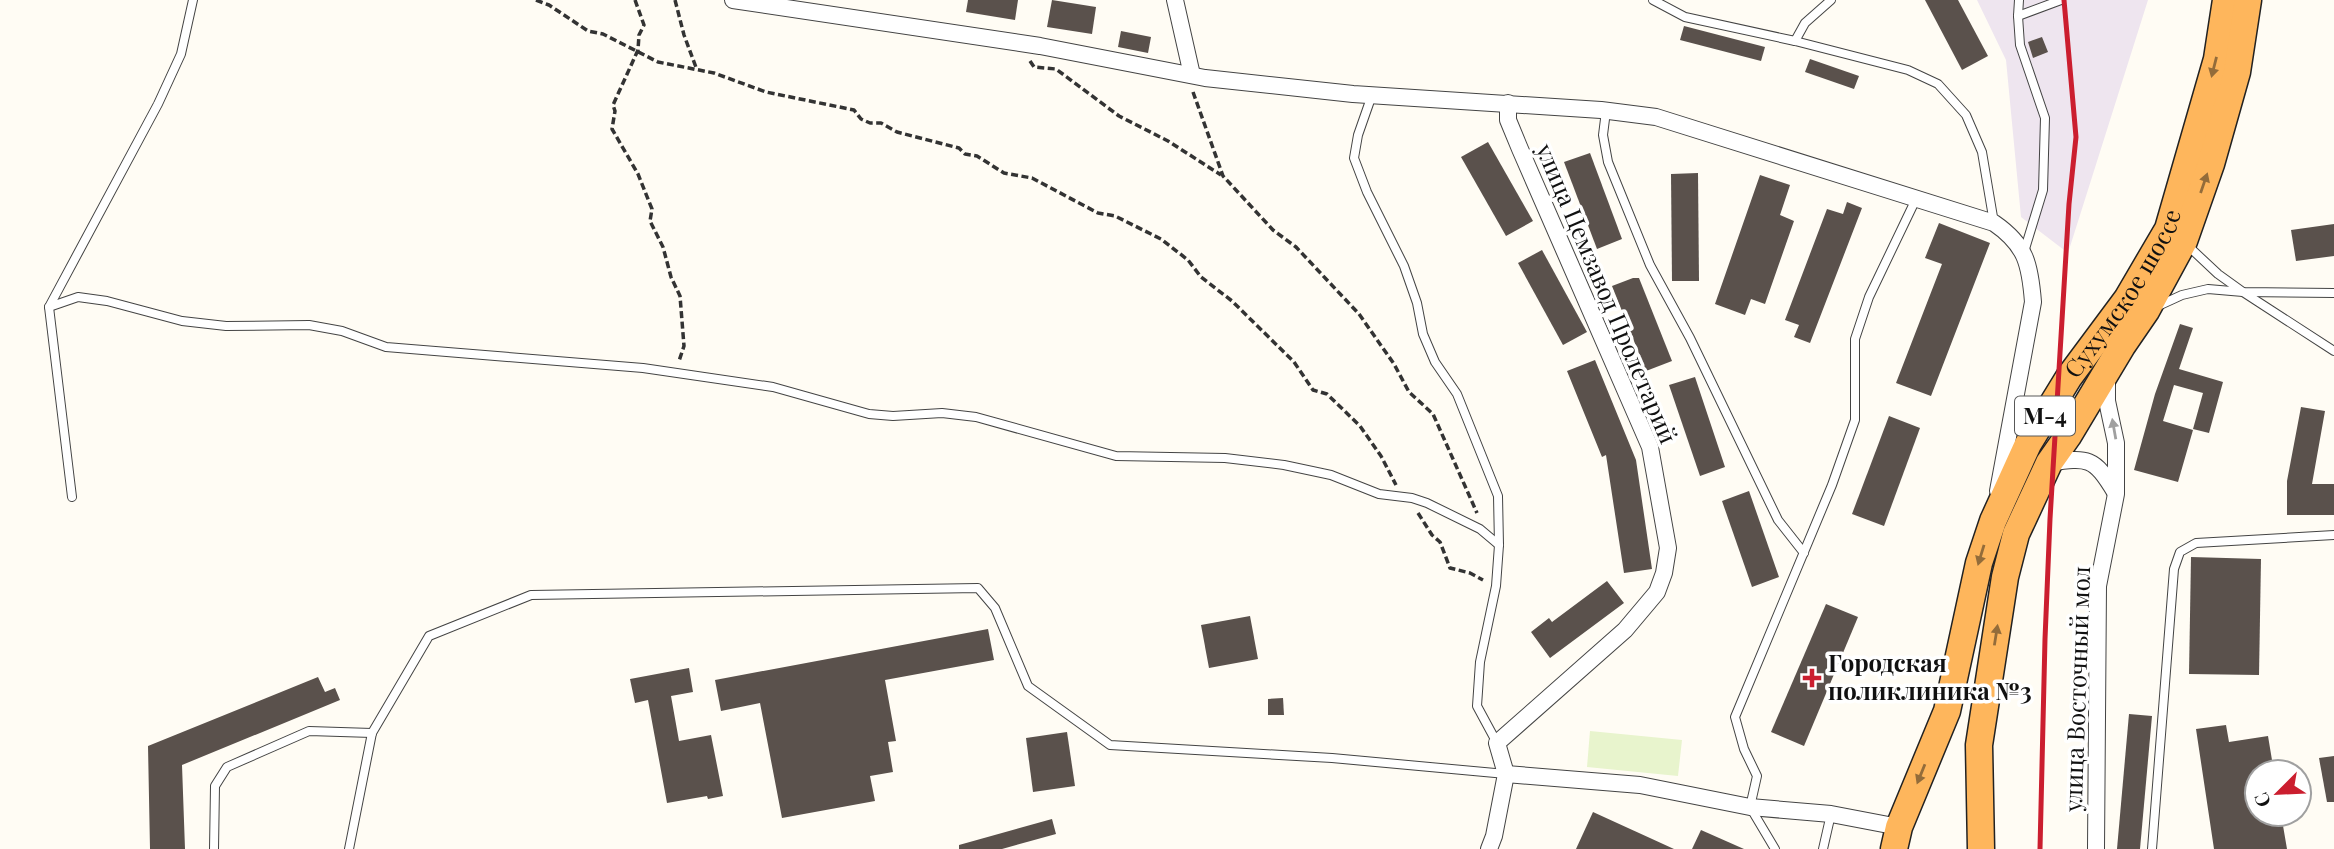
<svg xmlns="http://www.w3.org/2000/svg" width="2334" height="849" viewBox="0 0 2334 849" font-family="'Playfair Display',serif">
	<rect width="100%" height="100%" fill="#fffcf4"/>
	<polygon fill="#eee5ef" points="1977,0 2148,0 2068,253 2021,217 2006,60"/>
	<polygon fill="#e8f4cd" points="1590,731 1682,740 1678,776 1587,767"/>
	<g fill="#5a514c">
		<polygon points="968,0 1018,0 1015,20 966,12"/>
		<polygon points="1052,0 1096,7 1092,34 1047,27"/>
		<polygon points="1925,0 1958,0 1988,56 1962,70"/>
		<polygon points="1684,26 1765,47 1761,61 1680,40"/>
		<polygon points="1121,31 1151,37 1148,53 1118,47"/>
		<polygon points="2042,37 2048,52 2033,58 2028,42"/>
		<polygon points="1810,59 1859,76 1854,89 1805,72"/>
		<polygon points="1488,142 1533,221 1506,236 1461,157"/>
		<polygon points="1590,153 1622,239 1597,249 1564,162"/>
		<polygon points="1698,173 1699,281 1672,281 1671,174"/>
		<polygon points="1760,175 1790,185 1780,215 1794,221 1765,304 1751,299 1745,315 1715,304"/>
		<polygon points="1847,202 1862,208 1810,343 1794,337 1799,325 1785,320 1827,209 1843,214"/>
		<polygon points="1939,223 1990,243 1931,396 1896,383 1942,264 1925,258"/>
		<polygon points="2334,224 2334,256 2296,261 2291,230"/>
		<polygon points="1542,250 1587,332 1563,345 1518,263"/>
		<polygon points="1633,278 1639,278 1672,361 1646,371 1612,286"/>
		<polygon points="2180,324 2193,328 2179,369 2223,382 2209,433 2193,429 2203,393 2174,385 2163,421 2193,430 2178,482 2134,470 2155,394"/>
		<polygon points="1595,360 1636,460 1652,569 1624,573 1606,455 1602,457 1567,371"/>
		<polygon points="1695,377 1725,467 1700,476 1669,385"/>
		<polygon points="2301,407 2325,411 2312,484 2334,484 2334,515 2287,515 2287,481"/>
		<polygon points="1889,416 1920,428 1884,526 1852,514"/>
		<polygon points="1749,491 1779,577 1752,587 1722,501"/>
		<polygon points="2191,557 2261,559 2259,675 2189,674"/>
		<polygon points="1607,581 1624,603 1550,658 1531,632 1549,618 1552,622"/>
		<polygon points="1826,604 1858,617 1804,746 1771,732"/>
		<polygon points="1250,616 1258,659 1209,668 1201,625"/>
		<polygon points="988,629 994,660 885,680 896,741 888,742 893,772 870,776 875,801 782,818 760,703 721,711 715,680"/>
		<polygon points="689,668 693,692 671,696 679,741 711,735 723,796 708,799 707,796 667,803 648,700 635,703 630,679"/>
		<polygon points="318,677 325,692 335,688 340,700 182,765 185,849 150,849 148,746"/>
		<polygon points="1283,698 1284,715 1268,715 1268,699"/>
		<polygon points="2129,714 2152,716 2140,849 2117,849"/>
		<polygon points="2226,725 2229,742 2268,736 2274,772 2257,772 2257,814 2281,814 2287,849 2214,849 2196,729"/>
		<polygon points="1067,732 1075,786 1033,792 1026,738"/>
		<polygon points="2334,756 2334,802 2327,802 2319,758"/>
		<polygon points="1593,812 1674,849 1576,849"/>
		<polygon points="1052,819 1056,834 1002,849 959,849 959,845"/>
		<polygon points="1701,830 1744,849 1692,849"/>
	</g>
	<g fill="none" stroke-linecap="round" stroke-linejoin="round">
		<g stroke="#444" stroke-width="10">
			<g id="service">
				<polyline points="1653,0 1685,17 1795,41 1908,70 1938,84 1966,115 1982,152 1994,223"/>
				<polyline points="2019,0 2018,16 2020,45 2045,118 2043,190 2024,252"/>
				<polyline points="2018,16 2061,0"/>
				<polyline points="1795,41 1805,23 1831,0"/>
				<polyline points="1372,95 1358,135 1354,158 1367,192 1404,266 1417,303 1423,334 1435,362 1457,394 1498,496 1499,545 1496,586 1480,662 1477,706 1497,743"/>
				<polyline points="1606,111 1603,135 1608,162 1650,265 1690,338 1778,520 1804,553"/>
				<polyline points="2186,244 2218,274 2243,292 2334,293"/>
				<polyline points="2158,306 2182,295 2208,289 2243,292 2334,351"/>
				<polyline points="49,307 78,297 107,301 182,321 226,326 309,325 342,331 386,347 643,368 773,387 869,414 893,416 942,413 976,417 1116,456 1225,458 1284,465 1331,475 1379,494 1412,498 1427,503 1480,529 1499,545"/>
				<polyline points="72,497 49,307 158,104 181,54 193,0"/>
				<polyline points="214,849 215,786 227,767 309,731 372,733"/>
				<polyline points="349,849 372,733 429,636 531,595 978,588 995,608 1028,686 1110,745 1332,758 1506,774"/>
				<polyline points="1775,849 1750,807 1757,776 1744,749 1735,717 1832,485 1855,420 1855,339 1869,297 1916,199"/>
				<polyline points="1823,849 1831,814"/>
				<polyline points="2152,849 2174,569 2180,552 2196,543 2334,535"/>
			</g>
		</g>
		<g stroke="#444" stroke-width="18">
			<g id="minor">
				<path d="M733 0 1040 46 1205 78 1353 94 1601 110 1656 117 1994 223C2026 245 2030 264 2033 302L1998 491"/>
				<polyline points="1175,0 1192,75"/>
				<path d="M2049 463C2088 457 2094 457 2115 492"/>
				<polyline points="1506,774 1640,785 1750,807 1831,814 1899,827"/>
				<polyline points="1489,849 1494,836 1506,774 1497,743 1625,630 1657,592 1664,573 1668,548 1650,447 1520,149 1508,120 1508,103"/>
				<polyline points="2096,849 2098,586 2116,494 2116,443 2107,401 2107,378"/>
			</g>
		</g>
		<g stroke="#222" stroke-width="29">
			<g id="trunk">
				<path id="s1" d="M1894 849 1899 827 1947 711 1979 563 1993 521 2028 444 2069 377 2127 299 2168 229 2217 59 2226 0"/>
				<polyline points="1981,849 1979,745 2005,577 2016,534 2049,463 2068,436 2122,346 2146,311 2184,241 2211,164 2237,72 2248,0"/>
			</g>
		</g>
		<g stroke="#333" stroke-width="3.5" stroke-dasharray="7 3.5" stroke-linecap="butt">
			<polyline points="536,0 549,5 588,31 603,34 658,62 714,73 766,92 854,110 861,119 870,123 881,123 897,132 959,148 965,154 977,156 1004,173 1032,178 1098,213 1115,216 1161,239 1188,260 1201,277 1232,301 1294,362 1313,390 1327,394 1360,426 1381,456 1396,485"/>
			<polyline points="635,0 644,25 639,35 638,50 613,105 615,111 612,129 638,174 652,209 650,221 663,247 671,277 680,296 684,346 679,361"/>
			<polyline points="675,0 684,35 697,70"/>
			<polyline points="1030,61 1034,67 1056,69 1119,116 1168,141 1221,175"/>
			<polyline points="1193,92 1223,176 1273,230 1296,247 1359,314 1394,364 1409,392 1433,414 1477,513"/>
			<polyline points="1418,513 1432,535 1440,542 1450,568 1470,573 1483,580"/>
		</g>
		<use href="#service" stroke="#fff" stroke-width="8"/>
		<use href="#minor" stroke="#fff" stroke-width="16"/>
		<use href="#trunk" stroke="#feb65c" stroke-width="26"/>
		<polyline stroke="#cb1e2f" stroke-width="5" points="2040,849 2045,639 2050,519 2069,204 2076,137 2064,0"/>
	</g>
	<defs><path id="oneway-solid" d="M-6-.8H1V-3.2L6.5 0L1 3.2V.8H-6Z" transform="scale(1.75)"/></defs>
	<g fill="#936c3a">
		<use href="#oneway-solid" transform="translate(2214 67) rotate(104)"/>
		<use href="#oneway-solid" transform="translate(2204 183) rotate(-71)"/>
		<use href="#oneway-solid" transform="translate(1981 555) rotate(107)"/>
		<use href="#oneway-solid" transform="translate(1996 635) rotate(-81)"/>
		<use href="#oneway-solid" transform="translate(1921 774) rotate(112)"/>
	</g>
	<use fill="#a0a0a0" href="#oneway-solid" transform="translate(2114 429) rotate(-100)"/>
	<path fill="#cb1e2f" stroke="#fff" stroke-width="2.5" d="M1808.5 667.5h7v7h7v7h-7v7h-7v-7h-7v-7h7z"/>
	<g text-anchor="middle" stroke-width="7" stroke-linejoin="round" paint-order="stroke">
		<rect fill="#fff" stroke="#585858" stroke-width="2" x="2015" y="396.5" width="60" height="39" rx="5"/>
		<g font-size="23" font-weight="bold" fill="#111">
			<text x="2045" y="424">М-4</text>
		</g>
		<g font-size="24" fill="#111" stroke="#fff">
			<text dy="8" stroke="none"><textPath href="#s1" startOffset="607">Сухумское шоссе</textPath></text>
			<text transform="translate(1606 294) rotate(67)" y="8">улица Цемзавод Пролетарий</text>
			<text transform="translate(2078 689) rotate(-88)" y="8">улица Восточный мол</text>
		</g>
		<g font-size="24" font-weight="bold" fill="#111" stroke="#fff" text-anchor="start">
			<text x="1828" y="672">Городская<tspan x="1828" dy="28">поликлиника №3</tspan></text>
		</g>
	</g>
	<g transform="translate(2278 793) rotate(246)"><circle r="33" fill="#ffffff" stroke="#a0a0a0" stroke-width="2"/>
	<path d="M0-5L12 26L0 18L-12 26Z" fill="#cb1e2f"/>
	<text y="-10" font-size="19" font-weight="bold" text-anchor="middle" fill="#111111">С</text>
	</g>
</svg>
